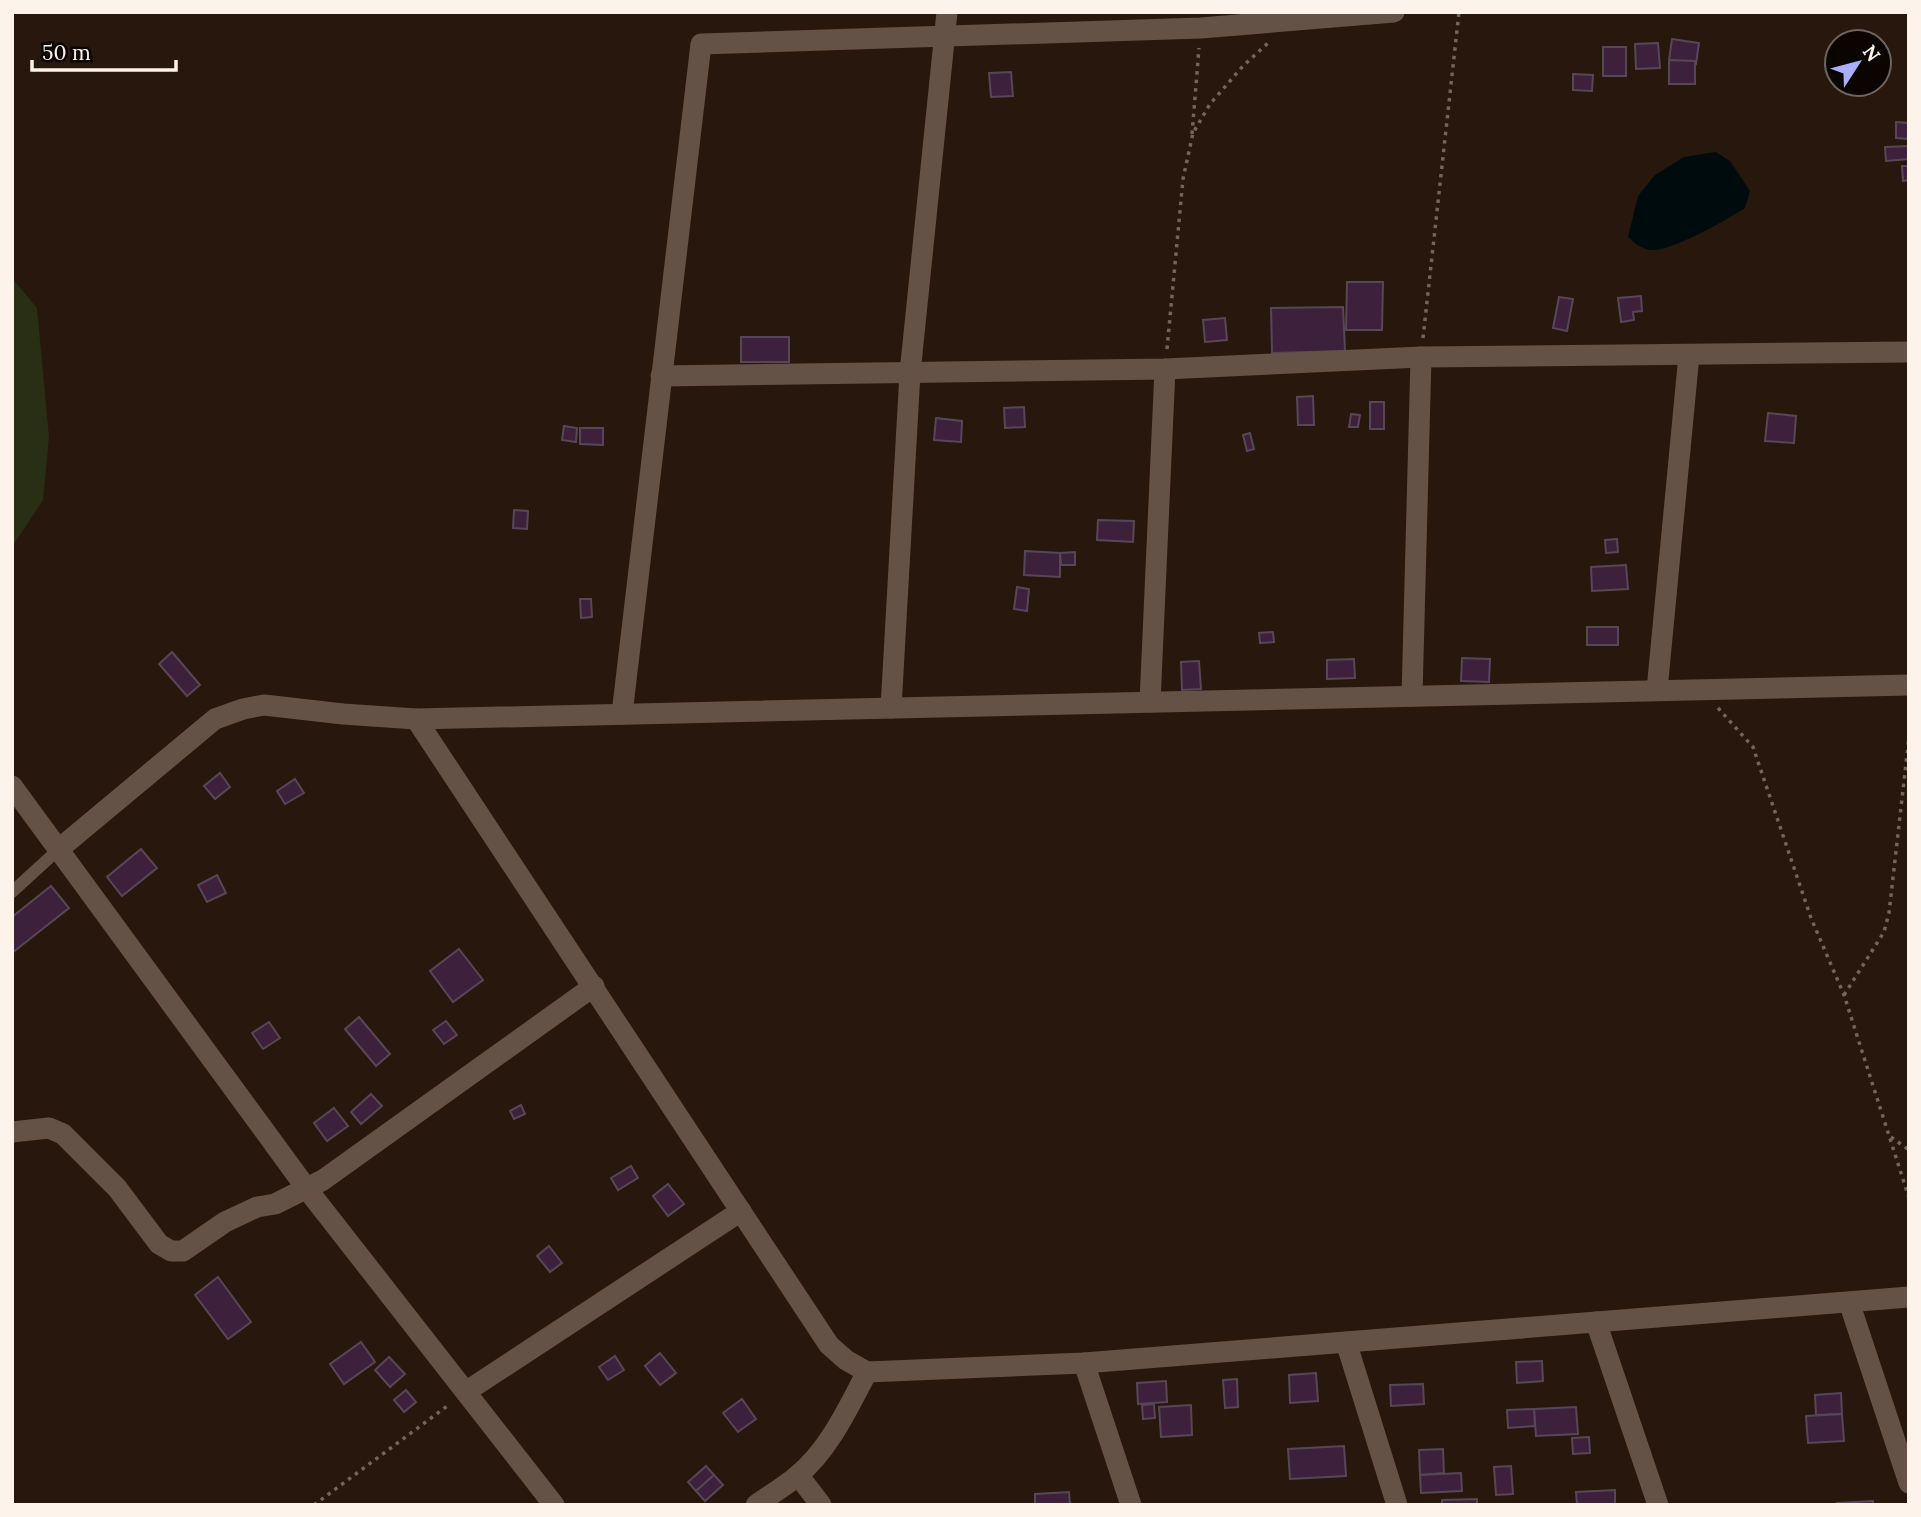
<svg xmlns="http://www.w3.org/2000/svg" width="1921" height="1517" viewBox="0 0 1921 1517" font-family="Lora,serif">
	<rect width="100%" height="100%" fill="#27170c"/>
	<polygon fill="#282f15" points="12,278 37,308 49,437 43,500 12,547"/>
	<path fill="#000b0e" d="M1716 152 1730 161 1750 191 1745 208C1728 219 1671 252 1651 250 1641 249 1636 244 1628 237L1638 196 1655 175 1684 157Z"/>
	<g fill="#3d213c" stroke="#574756" stroke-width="2">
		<polygon points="1672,39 1699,43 1696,64 1669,60"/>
		<polygon points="1658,43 1660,68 1636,69 1635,44"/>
		<rect x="1603" y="47" width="23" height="29"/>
		<polygon points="1669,60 1695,61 1695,84 1669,84"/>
		<polygon points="1011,72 1013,96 991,97 989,73"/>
		<polygon points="1573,74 1593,75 1592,91 1573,90"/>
		<polygon points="1896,122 1909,123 1909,139 1896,138"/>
		<polygon points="1909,146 1909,159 1886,161 1885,147"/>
		<polygon points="1902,166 1909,166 1909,180 1903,181"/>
		<polygon points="1347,282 1383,282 1382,330 1346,330"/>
		<polygon points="1641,296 1642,311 1633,312 1634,320 1621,322 1618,298"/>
		<polygon points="1559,297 1573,299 1567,331 1553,328"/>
		<polygon points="1343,307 1345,351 1272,353 1271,308"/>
		<polygon points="1225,318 1227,340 1205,342 1203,320"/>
		<rect x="741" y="337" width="48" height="25"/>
		<polygon points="1313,396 1314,425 1298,425 1297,397"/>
		<rect x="1370" y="402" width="14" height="27"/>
		<polygon points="1024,407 1025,427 1005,428 1004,408"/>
		<polygon points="1768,413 1796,416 1794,443 1765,441"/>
		<polygon points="1351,414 1360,415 1358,427 1349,427"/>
		<polygon points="936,418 962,421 961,442 934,440"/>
		<polygon points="564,426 577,428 576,442 562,440"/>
		<polygon points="580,428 603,428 603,445 580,444"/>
		<polygon points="1250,433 1254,449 1247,451 1243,435"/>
		<polygon points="514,510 528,511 527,529 513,528"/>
		<polygon points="1098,520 1134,521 1133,542 1097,540"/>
		<polygon points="1617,539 1618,552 1606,553 1605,540"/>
		<polygon points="1025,551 1060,553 1060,577 1024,575"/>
		<polygon points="1075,552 1075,565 1061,565 1060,553"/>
		<polygon points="1626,565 1628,589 1592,591 1591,567"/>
		<polygon points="1017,587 1029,589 1027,611 1014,609"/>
		<polygon points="580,599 591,599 592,617 581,618"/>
		<rect x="1587" y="627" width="31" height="18"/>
		<polygon points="1273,632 1274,642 1260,643 1259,633"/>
		<polygon points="172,652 200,685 187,696 159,664"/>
		<polygon points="1462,658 1490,659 1489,682 1461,681"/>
		<polygon points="1354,659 1355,678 1327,679 1327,660"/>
		<polygon points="1199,661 1201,689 1182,690 1181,662"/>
		<polygon points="220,773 230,787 215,799 204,786"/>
		<polygon points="295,779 304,793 285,804 277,791"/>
		<polygon points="141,849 157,868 122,896 107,877"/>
		<polygon points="217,875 226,893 207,902 198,885"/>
		<polygon points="51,886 69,908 12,953 12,917"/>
		<polygon points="459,949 483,980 453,1002 430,971"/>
		<polygon points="359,1017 390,1054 376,1066 345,1029"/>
		<polygon points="446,1021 457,1035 444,1044 433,1030"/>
		<polygon points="269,1022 280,1038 263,1049 252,1033"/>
		<polygon points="371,1094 382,1106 361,1124 351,1112"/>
		<polygon points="521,1105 525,1114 514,1119 510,1111"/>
		<polygon points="334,1108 348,1126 327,1141 314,1123"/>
		<polygon points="631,1166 638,1178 618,1190 611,1178"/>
		<polygon points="668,1184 684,1204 668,1216 653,1196"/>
		<polygon points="549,1246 562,1263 550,1272 537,1256"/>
		<polygon points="218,1277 251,1322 228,1339 195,1295"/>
		<polygon points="361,1342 375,1362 344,1384 330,1364"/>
		<polygon points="660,1353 676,1373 660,1385 645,1366"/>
		<polygon points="615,1356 624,1370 608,1380 599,1367"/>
		<polygon points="389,1357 405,1374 390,1387 375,1370"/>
		<polygon points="1542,1361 1543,1381 1517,1383 1516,1362"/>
		<polygon points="1316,1373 1318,1401 1290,1403 1289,1375"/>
		<polygon points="1237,1379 1238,1407 1225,1408 1223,1380"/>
		<polygon points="1166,1381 1167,1402 1138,1404 1137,1383"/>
		<polygon points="1423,1384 1424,1404 1391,1406 1390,1385"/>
		<polygon points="406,1390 416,1402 404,1412 394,1400"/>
		<polygon points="1841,1393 1842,1414 1816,1415 1815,1395"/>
		<polygon points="742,1399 756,1419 738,1432 723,1413"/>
		<polygon points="1154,1404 1155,1418 1143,1419 1142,1405"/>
		<polygon points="1191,1405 1192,1435 1161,1437 1159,1407"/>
		<polygon points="1576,1407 1578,1434 1536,1436 1534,1409"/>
		<polygon points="1534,1409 1535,1426 1508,1428 1507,1410"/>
		<polygon points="1842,1414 1844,1441 1808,1443 1806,1416"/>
		<polygon points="1589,1437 1590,1453 1573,1454 1572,1438"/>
		<polygon points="1344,1446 1346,1476 1290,1479 1288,1449"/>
		<polygon points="1443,1449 1444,1473 1420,1475 1419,1450"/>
		<polygon points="706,1466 714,1475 696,1491 688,1482"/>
		<polygon points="1511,1466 1513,1494 1496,1495 1494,1467"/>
		<polygon points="1461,1473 1462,1491 1421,1493 1420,1475"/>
		<polygon points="714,1475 723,1485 705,1501 696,1491"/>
		<polygon points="1615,1490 1615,1505 1577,1505 1576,1492"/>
		<polygon points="1069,1492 1070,1505 1035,1505 1035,1494"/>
		<polygon points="1477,1499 1477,1505 1442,1505 1442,1500"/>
		<polygon points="1873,1501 1873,1505 1837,1505 1837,1503"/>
	</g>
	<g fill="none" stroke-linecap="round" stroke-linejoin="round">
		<g stroke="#73655b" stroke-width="3.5" stroke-dasharray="3.5 5" stroke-linecap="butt">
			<polyline points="1192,134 1199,48"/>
			<polyline points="1423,338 1459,12"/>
			<polyline points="1167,349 1183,179 1193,133 1210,104 1243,66 1268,43"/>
			<polyline points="1718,708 1753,747 1811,918 1844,995 1909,1198"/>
			<polyline points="1844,995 1884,932 1889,913 1909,737"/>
			<polyline points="1891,1137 1909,1150"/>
			<polyline points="314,1505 450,1404"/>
		</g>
		<polyline stroke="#655246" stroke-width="12" points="12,892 59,849"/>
		<g stroke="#655246" stroke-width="21">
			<polyline points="661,376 1165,369 1421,357 1909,352"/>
			<polyline points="1657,690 1689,355"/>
			<polyline points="1412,696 1421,357"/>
			<polyline points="1150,702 1165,369"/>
			<polyline points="891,708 910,373 947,12"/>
			<polyline points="622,714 701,44 1201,28 1394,12"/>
			<polyline points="416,719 829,1345 846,1360 867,1372"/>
			<polyline points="12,786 307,1189 554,1505"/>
			<polyline points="59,849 215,719 243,709 264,705 343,714 416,719 1909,685"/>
			<polyline points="12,1132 49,1128 63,1134 117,1188 159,1244 171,1251 183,1251 225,1222 257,1207 275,1204 323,1180 594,986"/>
			<polyline points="1849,1302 1909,1483"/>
			<polyline points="1596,1322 1658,1505"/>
			<polyline points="1346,1342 1397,1505"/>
			<polyline points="1084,1363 1131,1505"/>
			<polyline points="467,1391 741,1211"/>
			<polyline points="798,1475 821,1505"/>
			<path d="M756 1505C770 1495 784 1487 797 1476 829 1450 848 1408 867 1372L1084 1363 1909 1297"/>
		</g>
	</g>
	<rect width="1921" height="1517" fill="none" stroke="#fef3eb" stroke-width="28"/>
	<g transform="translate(1858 63) rotate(54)"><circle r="33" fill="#0b0502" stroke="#6c645f" stroke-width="2"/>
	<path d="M0-5L12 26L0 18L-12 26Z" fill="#abaffb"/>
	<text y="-10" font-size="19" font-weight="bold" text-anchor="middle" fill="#fef3eb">N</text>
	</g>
	<path d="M32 60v10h144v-10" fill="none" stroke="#fef3eb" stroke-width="3.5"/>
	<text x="42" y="60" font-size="21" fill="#fef3eb" stroke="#0b0502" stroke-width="5" paint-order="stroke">50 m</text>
</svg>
